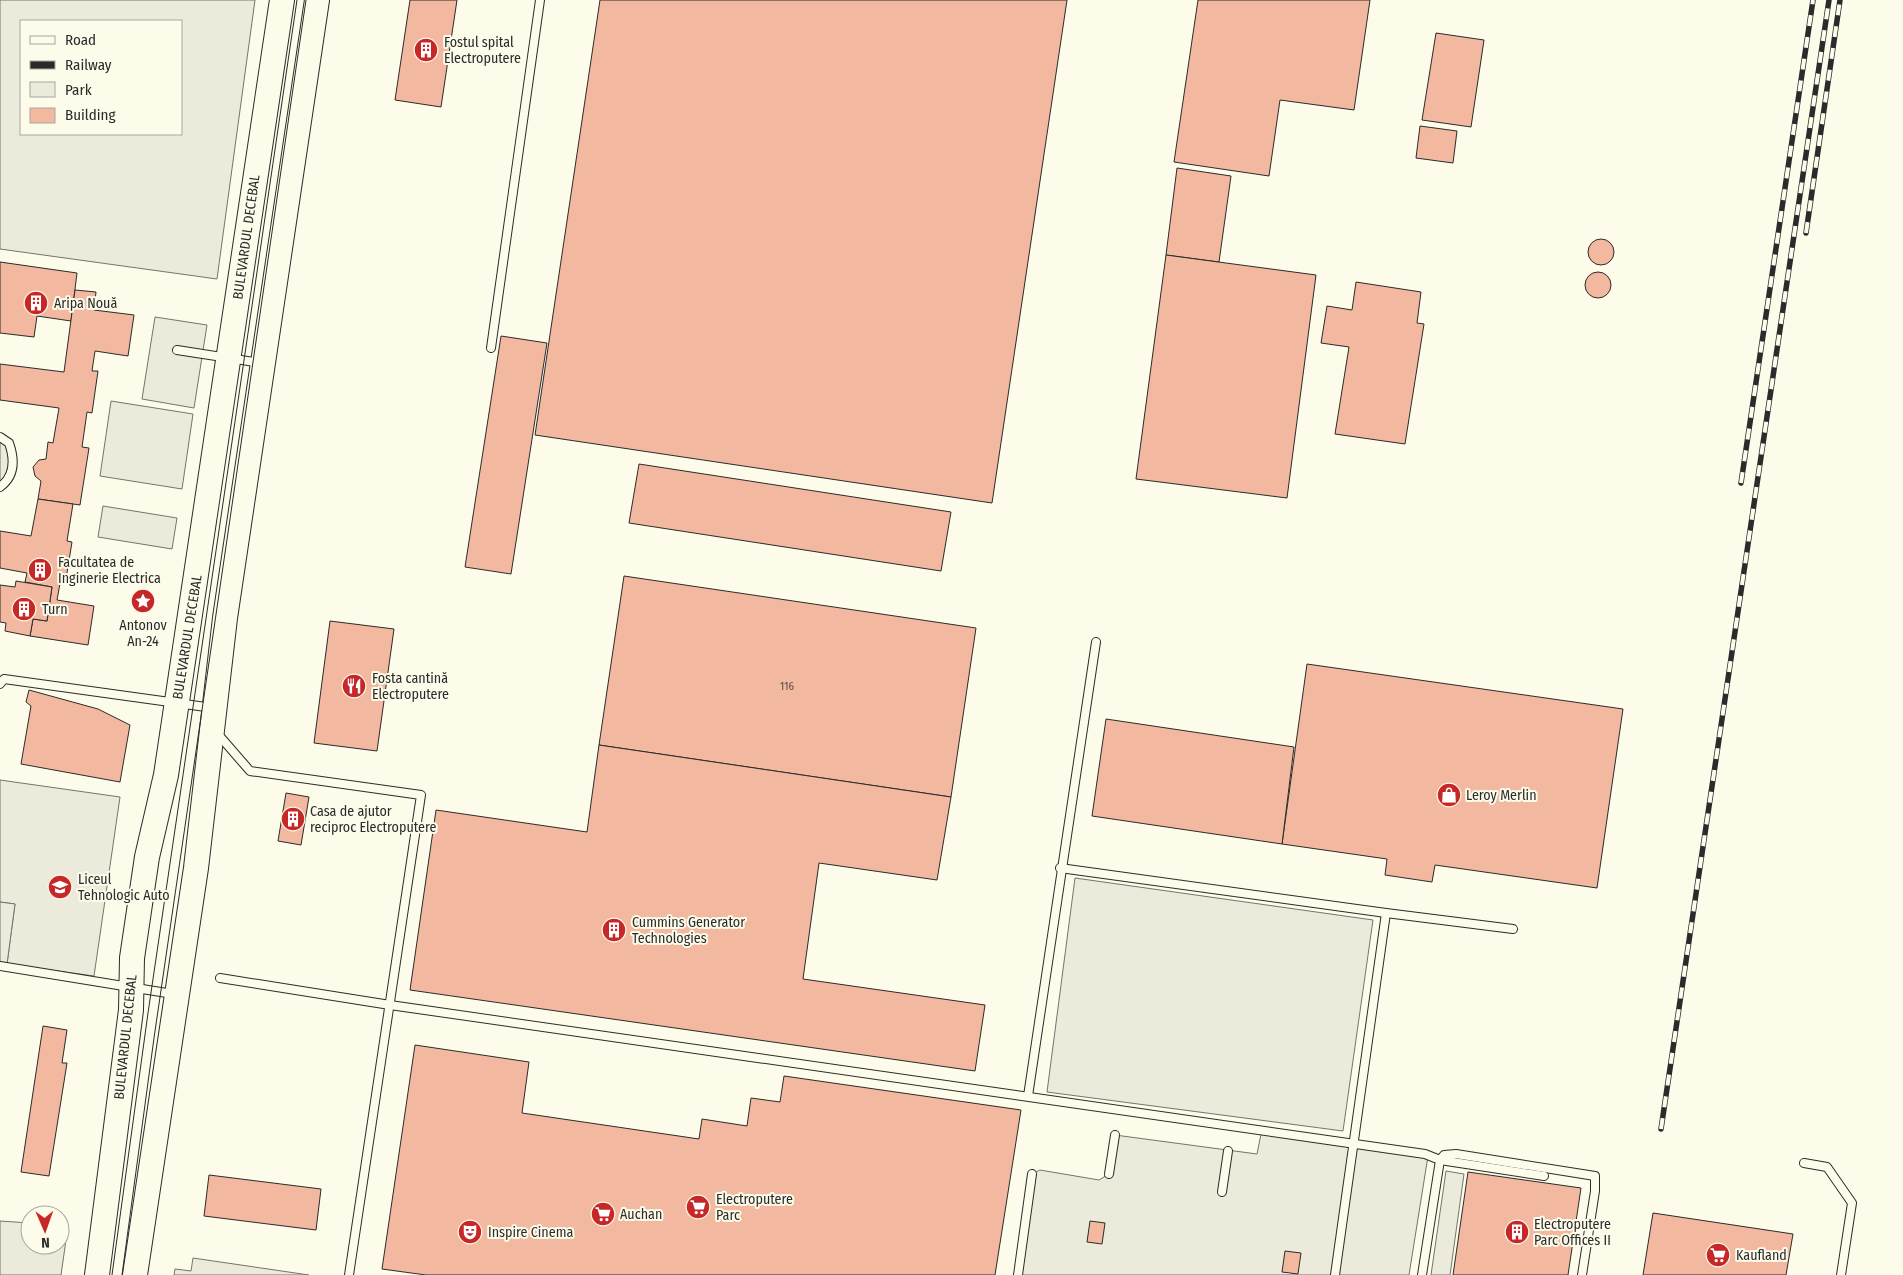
<svg xmlns="http://www.w3.org/2000/svg" width="1903" height="1275" viewBox="0 0 1903 1275" font-family="'Fira Sans Condensed',sans-serif">
	<rect width="100%" height="100%" fill="#fdfbea"/>
	<g fill="#ecebdb" stroke="#74746e" fill-rule="evenodd">
		<path d="M0 0H255L217 279 0 249ZM181 21V134H21V21Z"/>
		<polygon points="111,401 193,414 182,489 100,476"/>
		<polygon points="0,437 9,443 13,464 0,487"/>
		<polygon points="0,780 120,797 94,976 7,964 15,904 0,902"/>
	</g>
	<g fill="#eceadb" stroke="#74746e">
		<polygon points="155,317 207,325 194,408 142,399"/>
		<polygon points="103,506 177,518 172,549 98,537"/>
		<polygon points="1075,878 1373,920 1343,1131 1047,1092"/>
		<polygon points="0,902 15,904 7,964 0,963"/>
		<polygon points="1261,1134 1428,1156 1409,1275 1018,1275 1032,1174 1040,1170 1099,1180 1109,1174 1115,1135 1257,1154"/>
		<polygon points="1446,1171 1464,1174 1450,1275 1431,1275"/>
		<polygon points="0,1221 30,1223 30,1245 60,1245 60,1226 68,1226 61,1275 0,1275"/>
		<polygon points="193,1258 309,1275 174,1275 175,1269 191,1271"/>
	</g>
	<g fill="#f2b8a0" stroke="#2b2b2b">
		<polygon points="410,0 457,0 441,107 395,100"/>
		<polygon points="600,0 1067,0 992,503 535,435"/>
		<polygon points="1198,0 1370,0 1354,110 1280,100 1269,176 1174,162"/>
		<polygon points="1436,33 1484,40 1471,127 1422,120"/>
		<polygon points="1420,126 1457,131 1453,163 1416,158"/>
		<polygon points="1177,168 1231,176 1219,262 1166,255"/>
		<circle cx="1601" cy="252" r="13"/>
		<polygon points="1166,255 1316,275 1287,498 1136,479"/>
		<polygon points="0,262 77,273 71,321 37,316 34,337 0,333"/>
		<circle cx="1598" cy="285" r="13"/>
		<polygon points="1356,282 1421,292 1417,323 1424,324 1405,444 1335,434 1349,347 1321,343 1327,306 1352,310"/>
		<polygon points="75,290 96,292 94,310 134,315 128,356 95,351 92,371 98,371 92,413 87,412 82,447 89,448 80,505 38,499 41,481 35,476 33,467 39,460 46,459 48,442 53,443 59,408 0,400 0,364 64,372"/>
		<polygon points="501,336 547,343 511,574 465,567"/>
		<polygon points="639,464 951,512 941,571 629,523"/>
		<polygon points="38,499 73,504 67,541 72,542 66,579 61,578 57,600 94,606 88,645 30,636 33,619 47,621 52,587 25,582 27,573 0,568 0,531 31,536"/>
		<polygon points="624,576 976,628 951,797 599,745"/>
		<polygon points="16,581 52,587 47,621 33,619 30,636 5,631 6,623 0,622 0,585 15,587"/>
		<polygon points="330,621 394,629 377,751 314,743"/>
		<polygon points="1307,664 1623,709 1597,888 1435,865 1432,882 1385,875 1387,859 1282,844"/>
		<polygon points="29,690 98,709 130,725 120,782 21,764 31,706 26,702"/>
		<polygon points="1106,719 1294,747 1282,844 1092,816"/>
		<polygon points="599,745 951,797 937,880 819,863 803,979 985,1005 975,1071 410,990 436,810 587,832"/>
		<polygon points="286,793 309,797 301,845 278,841"/>
		<polygon points="43,1026 67,1030 62,1063 67,1063 49,1176 21,1172"/>
		<polygon points="415,1045 529,1062 522,1113 699,1139 702,1119 747,1126 751,1098 780,1102 784,1076 1021,1110 995,1275 426,1275 382,1269"/>
		<polygon points="1468,1172 1581,1188 1568,1275 1453,1275"/>
		<polygon points="209,1175 321,1189 316,1230 204,1216"/>
		<polygon points="1653,1213 1793,1234 1786,1275 1643,1275"/>
		<polygon points="1090,1221 1105,1223 1102,1244 1087,1242"/>
		<polygon points="1285,1251 1301,1253 1298,1274 1282,1272"/>
	</g>
	<g fill="none" stroke-linecap="round" stroke-linejoin="round">
		<g stroke="#2b2b2b" stroke-width="10">
			<g id="lane">
				<polyline points="491,348 540,0"/>
				<polyline points="177,350 261,363"/>
				<path d="M0 437 9 443C15 460 15 476 0 487"/>
				<polyline points="0,684 4,679 213,708"/>
				<polyline points="217,733 250,771 421,795 349,1275"/>
				<polyline points="1060,868 1386,913"/>
				<polyline points="0,966 173,994"/>
				<polyline points="220,978 390,1005 1425,1154 1440,1160 1544,1176"/>
				<polyline points="1028,1096 1096,642"/>
				<polyline points="1804,1163 1827,1167 1852,1203 1841,1275"/>
				<polyline points="1109,1174 1115,1135"/>
				<polyline points="1222,1192 1228,1151"/>
				<polyline points="1018,1275 1032,1174"/>
				<polyline points="1335,1275 1386,913 1513,929"/>
				<polyline points="1422,1275 1440,1160 1444,1155 1456,1154 1595,1176 1595,1191 1582,1275"/>
			</g>
		</g>
		<g stroke="#2b2b2b" stroke-width="26">
			<g id="primary">
				<polyline points="97,1275 131,1010 132,958 147,857 166,775 282,0"/>
				<polyline points="135,1275 196,868 225,618 317,0"/>
			</g>
		</g>
		<use href="#lane" stroke="#fdfbea" stroke-width="8"/>
		<use href="#primary" stroke="#fdfbea" stroke-width="24"/>
		<g stroke="#2b2b2b" stroke-width="1">
			<polyline points="112,1275 148,1013 297,0"/>
			<polyline points="122,1275 154,1038 306,0"/>
		</g>
		<g stroke="#2b2b2b" stroke-width="5.5">
			<g id="rail">
				<polyline points="1806,233 1840,0"/>
				<polyline points="1741,483 1813,0"/>
				<polyline points="1661,1129 1829,0"/>
			</g>
		</g>
		<use href="#rail" stroke="#fdfbea" stroke-width="4" stroke-dasharray="11" stroke-linecap="butt"/>
	</g>
	<defs>
		<g id="building-disc" transform="scale(1.25)"><circle r="9.5" fill="#c62828" stroke="#fdfbea"/><path d="M-4-6H4V6H1V3H-1V6H-4ZM-2.5-4.3h1.7v1.8h-1.7ZM.8-4.3h1.7v1.8H.8ZM-2.5-1h1.7V.8h-1.7ZM.8-1h1.7V.8H.8Z" fill="#fff"/></g>
		<g id="sight-disc" transform="scale(1.25)"><circle r="9.5" fill="#c62828" stroke="#fdfbea"/><path d="M0-6L1.8-2.2L6-1.7L2.9 1.2L3.7 5.4L0 3.3L-3.7 5.4L-2.9 1.2L-6-1.7L-1.8-2.2Z" fill="#fff"/></g>
		<g id="restaurant-disc" transform="scale(1.25)"><circle r="9.5" fill="#c62828" stroke="#fdfbea"/><path d="M-5-6h1v4h1v-4h1v4h1v-4h1v5L-1.5 .5V6h-2V.5L-5-1ZM5-6V6H3V1.5H1.5Q1.5-4 5-6Z" fill="#fff"/></g>
		<g id="shop-disc" transform="scale(1.25)"><circle r="9.5" fill="#c62828" stroke="#fdfbea"/><path d="M-5-2.5h2.3a2.7 3.5 0 0 1 5.4 0H5L5.5 6h-11ZM-1.5-2.5h3a1.5 2.3 0 0 0-3 0Z" fill="#fff"/></g>
		<g id="school-disc" transform="scale(1.25)"><circle r="9.5" fill="#c62828" stroke="#fdfbea"/><path d="M0-5L7-2L0 1L-7-2ZM-4 1L0 2.5L4 1V4Q0 6-4 4Z" fill="#fff"/></g>
		<g id="supermarket-disc" transform="scale(1.25)"><circle r="9.5" fill="#c62828" stroke="#fdfbea"/><path d="M-6-5.5h2.5l.6 2H6L4.5 2H-2.5L-4.4-4H-6ZM-1.5 3.2a1.3 1.3 0 1 0 .1 0ZM3 3.2a1.3 1.3 0 1 0 .1 0Z" fill="#fff"/></g>
		<g id="theatre-disc" transform="scale(1.25)"><circle r="9.5" fill="#c62828" stroke="#fdfbea"/><path d="M-5-5.5Q0-4 5-5.5V0Q5 5 0 6Q-5 5-5 0ZM-3.3-2.5H-1v1.5H-3.3ZM1-2.5H3.3v1.5H1ZM-2.8 1Q0 5.5 2.8 1Z" fill="#fff"/></g>
	</defs>
	<g fill-rule="evenodd">
		<use href="#building-disc" x="426" y="50"/>
		<use href="#building-disc" x="36" y="303"/>
		<use href="#building-disc" x="40" y="570"/>
		<use href="#sight-disc" x="143" y="601"/>
		<use href="#building-disc" x="24" y="609"/>
		<use href="#restaurant-disc" x="354" y="686"/>
		<use href="#shop-disc" x="1449" y="795"/>
		<use href="#building-disc" x="293" y="819"/>
		<use href="#school-disc" x="60" y="887"/>
		<use href="#building-disc" x="614" y="930"/>
		<use href="#supermarket-disc" x="698" y="1207"/>
		<use href="#supermarket-disc" x="603" y="1214"/>
		<use href="#theatre-disc" x="470" y="1232"/>
		<use href="#building-disc" x="1517" y="1232"/>
		<use href="#supermarket-disc" x="1718" y="1255"/>
	</g>
	<g text-anchor="middle" stroke-width="4" stroke-linejoin="round" paint-order="stroke">
		<g font-size="11" fill="#5d4e48">
			<text x="787" y="690">116</text>
		</g>
		<g font-size="14" fill="#2b2b2b" stroke="#fdfbea" text-anchor="start">
			<text x="444" y="47">Fostul spital<tspan x="444" dy="16">Electroputere</tspan></text>
			<text x="54" y="308">Aripa Nouă</text>
			<text x="58" y="567">Facultatea de<tspan x="58" dy="16">Inginerie Electrica</tspan></text>
			<text x="42" y="614">Turn</text>
			<text x="143" y="630" text-anchor="middle">Antonov<tspan x="143" dy="16">An-24</tspan></text>
			<text x="372" y="683">Fosta cantină<tspan x="372" dy="16">Electroputere</tspan></text>
			<text x="1466" y="800">Leroy Merlin</text>
			<text x="310" y="816">Casa de ajutor<tspan x="310" dy="16">reciproc Electroputere</tspan></text>
			<text x="78" y="884">Liceul<tspan x="78" dy="16">Tehnologic Auto</tspan></text>
			<text x="632" y="927">Cummins Generator<tspan x="632" dy="16">Technologies</tspan></text>
			<text x="716" y="1204">Electroputere<tspan x="716" dy="16">Parc</tspan></text>
			<text x="620" y="1219">Auchan</text>
			<text x="1534" y="1229">Electroputere<tspan x="1534" dy="16">Parc Offices II</tspan></text>
			<text x="488" y="1237">Inspire Cinema</text>
			<text x="1736" y="1260">Kaufland</text>
		</g>
		<g font-size="14" fill="#2b2b2b" stroke="#fdfbea">
			<text transform="translate(246 237) rotate(-82)" y="5">BULEVARDUL DECEBAL</text>
			<text transform="translate(187 637) rotate(-81)" y="5">BULEVARDUL DECEBAL</text>
			<text transform="translate(125 1037) rotate(-84)" y="5">BULEVARDUL DECEBAL</text>
		</g>
	</g>
	<rect x="20" y="20" width="162" height="115" fill="#fdfbea" stroke="#a9a89e"/>
	<rect x="30" y="36" width="25" height="8" fill="#fdfbea" stroke="#a9a89e"/>
	<text x="65" y="45" font-size="15" fill="#2b2b2b">Road</text>
	<rect x="30" y="61" width="25" height="8" fill="#2b2b2b" stroke="#a9a89e"/>
	<text x="65" y="70" font-size="15" fill="#2b2b2b">Railway</text>
	<rect x="30" y="82" width="25" height="15" fill="#ecebdb" stroke="#a9a89e"/>
	<text x="65" y="95" font-size="15" fill="#2b2b2b">Park</text>
	<rect x="30" y="108" width="25" height="15" fill="#f2b8a0" stroke="#a9a89e"/>
	<text x="65" y="120" font-size="15" fill="#2b2b2b">Building</text>
	<g transform="translate(45 1230) rotate(178)"><circle r="24" fill="#fdfbea" stroke="#a9a89e"/>
	<path d="M0-4L9 19L0 12L-9 19Z" fill="#c62828"/>
	<text y="-8" font-size="14" font-weight="bold" text-anchor="middle" fill="#2b2b2b">N</text>
	</g>
</svg>
